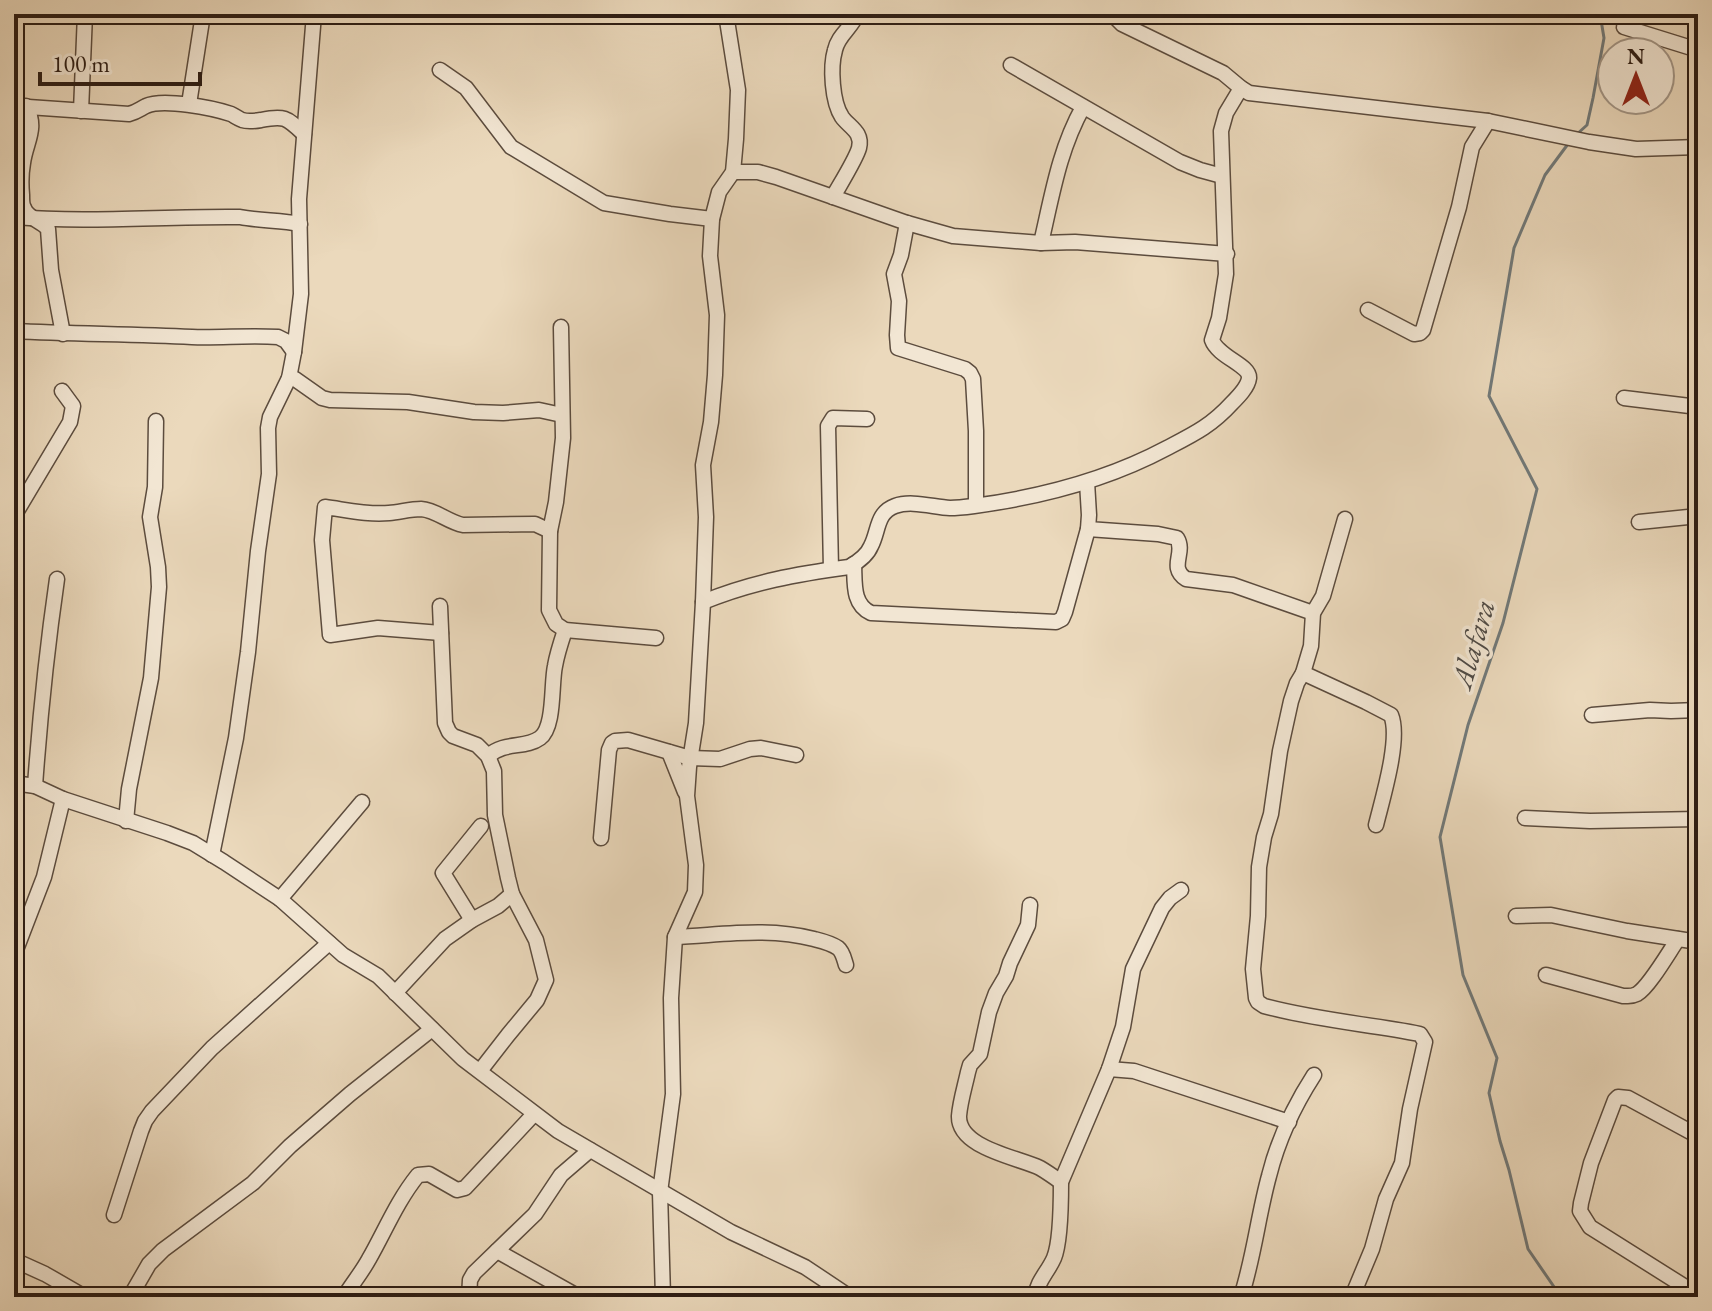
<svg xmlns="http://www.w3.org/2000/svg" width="1712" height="1311" viewBox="0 0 1712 1311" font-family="'EB Garamond',serif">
	<rect width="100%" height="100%" fill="#ebd9bc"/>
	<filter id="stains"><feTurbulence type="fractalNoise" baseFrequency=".0025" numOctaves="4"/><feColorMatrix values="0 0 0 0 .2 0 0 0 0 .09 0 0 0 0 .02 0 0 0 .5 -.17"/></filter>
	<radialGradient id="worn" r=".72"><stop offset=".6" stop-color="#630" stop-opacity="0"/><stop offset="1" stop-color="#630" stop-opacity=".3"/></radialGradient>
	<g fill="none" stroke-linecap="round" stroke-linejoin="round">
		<g stroke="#717979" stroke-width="3">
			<polyline points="1576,135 1587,125 1593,98 1604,38 1600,14"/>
			<polyline points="1561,1297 1528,1249 1509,1170 1500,1141 1489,1093 1497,1058 1463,975 1440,837 1468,725 1503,623 1537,489 1489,396 1514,248 1545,175 1568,144"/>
		</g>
		<g stroke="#5c4c3e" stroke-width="17">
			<g id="minor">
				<polyline points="1112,14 1122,24 1223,73 1241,88 1249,93 1488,121 1589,142 1636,149 1698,147"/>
				<polyline points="1624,27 1698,50"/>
				<polyline points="1011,65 1180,162 1200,170 1222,176"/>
				<polyline points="440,70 466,88 511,147 604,203 670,214 712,219"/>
				<polyline points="189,104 203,14"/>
				<path d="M14 106 129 114C137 112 140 109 146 106 163 98 213 108 231 114 233 115 241 120 242 120 248 122 255 121 261 120 285 115 287 118 304 134"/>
				<path d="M26 106C38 129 26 141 23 163 21 174 21 184 22 195 22 198 22 205 24 208 27 218 42 221 48 229L51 270 63 334"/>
				<polyline points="81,111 85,14"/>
				<polyline points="733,172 758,172 776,177 907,223 953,236 1041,243 1075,242 1227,254"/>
				<path d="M833 197C839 186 856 159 859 148 863 132 849 127 842 117 832 102 830 67 835 50 838 35 852 28 857 14"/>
				<path d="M14 217C89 223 165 216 240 217 260 221 280 220 300 224"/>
				<polyline points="907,223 901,255 894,274 899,301 897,335 898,348 965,369 970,373 973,379 976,431 976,505"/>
				<path d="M1041 243C1052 196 1059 150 1083 107"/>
				<polyline points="1368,310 1414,334 1420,333 1423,330 1459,207 1472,147 1488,121"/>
				<polyline points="561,327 563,438 556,502 550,531 549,610 556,624 565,630 656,638"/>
				<path d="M14 331C73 334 133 334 192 337 221 338 249 335 278 337L286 341 294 352"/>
				<polyline points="289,378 295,379 322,398 330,400 408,402 474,412 503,413 539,410 562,415"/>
				<polyline points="1624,398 1698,407"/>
				<path d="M1087 482 1089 515 1088 529 1158 534 1177 538C1186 553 1168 567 1186 579L1233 585 1313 613"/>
				<polyline points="14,516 70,422 73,406 62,391"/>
				<path d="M1345 519 1323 596 1313 613 1311 646 1303 673 1297 683 1291 701 1280 751 1271 814 1264 837 1259 867 1258 916 1253 969 1256 998 1258 1002 1264 1006C1315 1020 1369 1024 1420 1034L1425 1042 1410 1109 1402 1163 1386 1199 1372 1249 1352 1297"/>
				<polyline points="1639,522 1698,516"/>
				<path d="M854 564C855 583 852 604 871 613L1056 622 1062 619 1065 612 1088 529"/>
				<polyline points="831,569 828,426 833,418 867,419"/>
				<path d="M703 602C752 582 797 574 849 567 858 562 867 556 871 546 879 531 876 513 895 506 911 500 933 507 950 508 958 508 966 507 974 506 1041 497 1107 480 1167 448 1194 434 1211 426 1232 403 1238 397 1248 387 1249 378 1250 365 1218 357 1212 340L1219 318 1226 274 1221 131 1226 113 1241 88"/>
				<polyline points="440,606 445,723 449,732 453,736 477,745 488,756 494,771 495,815 508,878 512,894 536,940 546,980 537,1000 508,1035 480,1071"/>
				<path d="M441 633 378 628 330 635 322 540 325 507C347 510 368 515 389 513 400 512 411 509 421 509 436 510 448 522 463 525L535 524 550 531"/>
				<path d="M1303 673 1366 702 1391 715C1401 739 1382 800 1376 825"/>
				<polyline points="1592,715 1650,710 1671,711 1698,710"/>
				<polyline points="669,752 685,792"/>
				<path d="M488 756C505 741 525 749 540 738 555 727 551 684 555 666 557 654 561 642 565 630"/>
				<polyline points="14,783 35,786 63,799 167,833 193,843 224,862 280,899 343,955 378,976 463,1059 558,1131 731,1232 805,1267 850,1297"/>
				<path d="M35 786C40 716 47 648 57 579"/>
				<polyline points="1525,818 1590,821 1698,819"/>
				<polyline points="126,821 129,789 151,678 159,587 158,567 150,517 155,487 156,421"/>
				<polyline points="601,838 609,750 612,743 615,741 628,740 690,758 720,759 750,749 761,748 796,755"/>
				<polyline points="212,855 236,738 248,652 258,551 269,474 268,428 270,417 289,378 294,352 301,294 299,199 314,14"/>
				<polyline points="280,899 362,802"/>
				<path d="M1030 905 1028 925 1010 963 1006 976 996 993 989 1012 980 1054 970 1065 968 1072C965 1086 960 1102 959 1116 958 1148 1017 1157 1040 1168 1047 1172 1054 1177 1061 1182"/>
				<polyline points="1516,916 1551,915 1627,931 1698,942"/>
				<polyline points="472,920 443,873 481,826"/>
				<path d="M675 937C722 935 767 927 814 939 822 941 831 943 838 948 843 952 844 959 846 965"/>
				<polyline points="14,955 44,877 63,799"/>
				<path d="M1546 975 1623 996C1630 996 1631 997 1637 994 1649 987 1669 952 1678 939"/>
				<polyline points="395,993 445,939 472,920 498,906 512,894"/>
				<polyline points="1109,1069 1134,1071 1289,1122"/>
				<polyline points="1698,1136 1628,1098 1618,1097 1615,1100 1591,1163 1581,1203 1580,1211 1590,1227 1698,1295"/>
				<polyline points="114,1215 141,1131 145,1121 152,1111 212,1048 329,943"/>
				<polyline points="497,1251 579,1297"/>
				<polyline points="14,1260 45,1274 85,1297"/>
				<polyline points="130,1297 149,1264 163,1250 253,1183 290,1146 350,1094 432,1029"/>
				<path d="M344 1297C352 1284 362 1272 369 1259 385 1231 397 1201 418 1175L429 1174 457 1190 465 1188 534 1114"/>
				<polyline points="469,1297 470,1280 474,1273 535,1214 561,1175 590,1150"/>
				<polyline points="663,1297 660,1192 673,1094 671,998 675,937 695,892 696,865 687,796 689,767 696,723 703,602 706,517 703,465 711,422 715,375 717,315 710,256 712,219 719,192 733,172 736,139 738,90 726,14"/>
				<path d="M1035 1297C1037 1281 1048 1272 1054 1258 1061 1241 1061 1201 1061 1182L1109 1069 1123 1027 1133 969 1162 908 1170 898 1181 890"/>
				<path d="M1241 1297C1254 1257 1258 1216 1269 1176 1278 1140 1294 1106 1314 1075"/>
			</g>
		</g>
		<use href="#minor" stroke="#f2e6d3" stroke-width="14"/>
	</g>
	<g text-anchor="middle" stroke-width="7" stroke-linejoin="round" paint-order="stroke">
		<g font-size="30" font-style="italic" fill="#4f4b46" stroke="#f2e6d3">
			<text transform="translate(1473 644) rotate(-74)" y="10">Alafara</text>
		</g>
	</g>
	<rect width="1712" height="1311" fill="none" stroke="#ebd9bc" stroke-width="48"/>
	<rect x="16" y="16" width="1680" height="1279" fill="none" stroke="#2d1d14" stroke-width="4"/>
	<rect x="24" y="24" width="1664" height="1263" fill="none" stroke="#2d1d14" stroke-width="2"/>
	<g transform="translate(1636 76)"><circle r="38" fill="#f2e6d3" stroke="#a39687" stroke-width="2"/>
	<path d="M0-6L14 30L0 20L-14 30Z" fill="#8f2418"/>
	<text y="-12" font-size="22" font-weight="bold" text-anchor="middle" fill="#2d1d14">N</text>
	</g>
	<path d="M40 72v12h160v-12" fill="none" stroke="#2d1d14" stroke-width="4"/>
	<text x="52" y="72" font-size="24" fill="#2d1d14" stroke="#f2e6d3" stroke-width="6" paint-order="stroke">100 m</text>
	<rect width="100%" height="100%" filter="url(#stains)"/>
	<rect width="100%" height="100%" fill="url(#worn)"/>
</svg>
